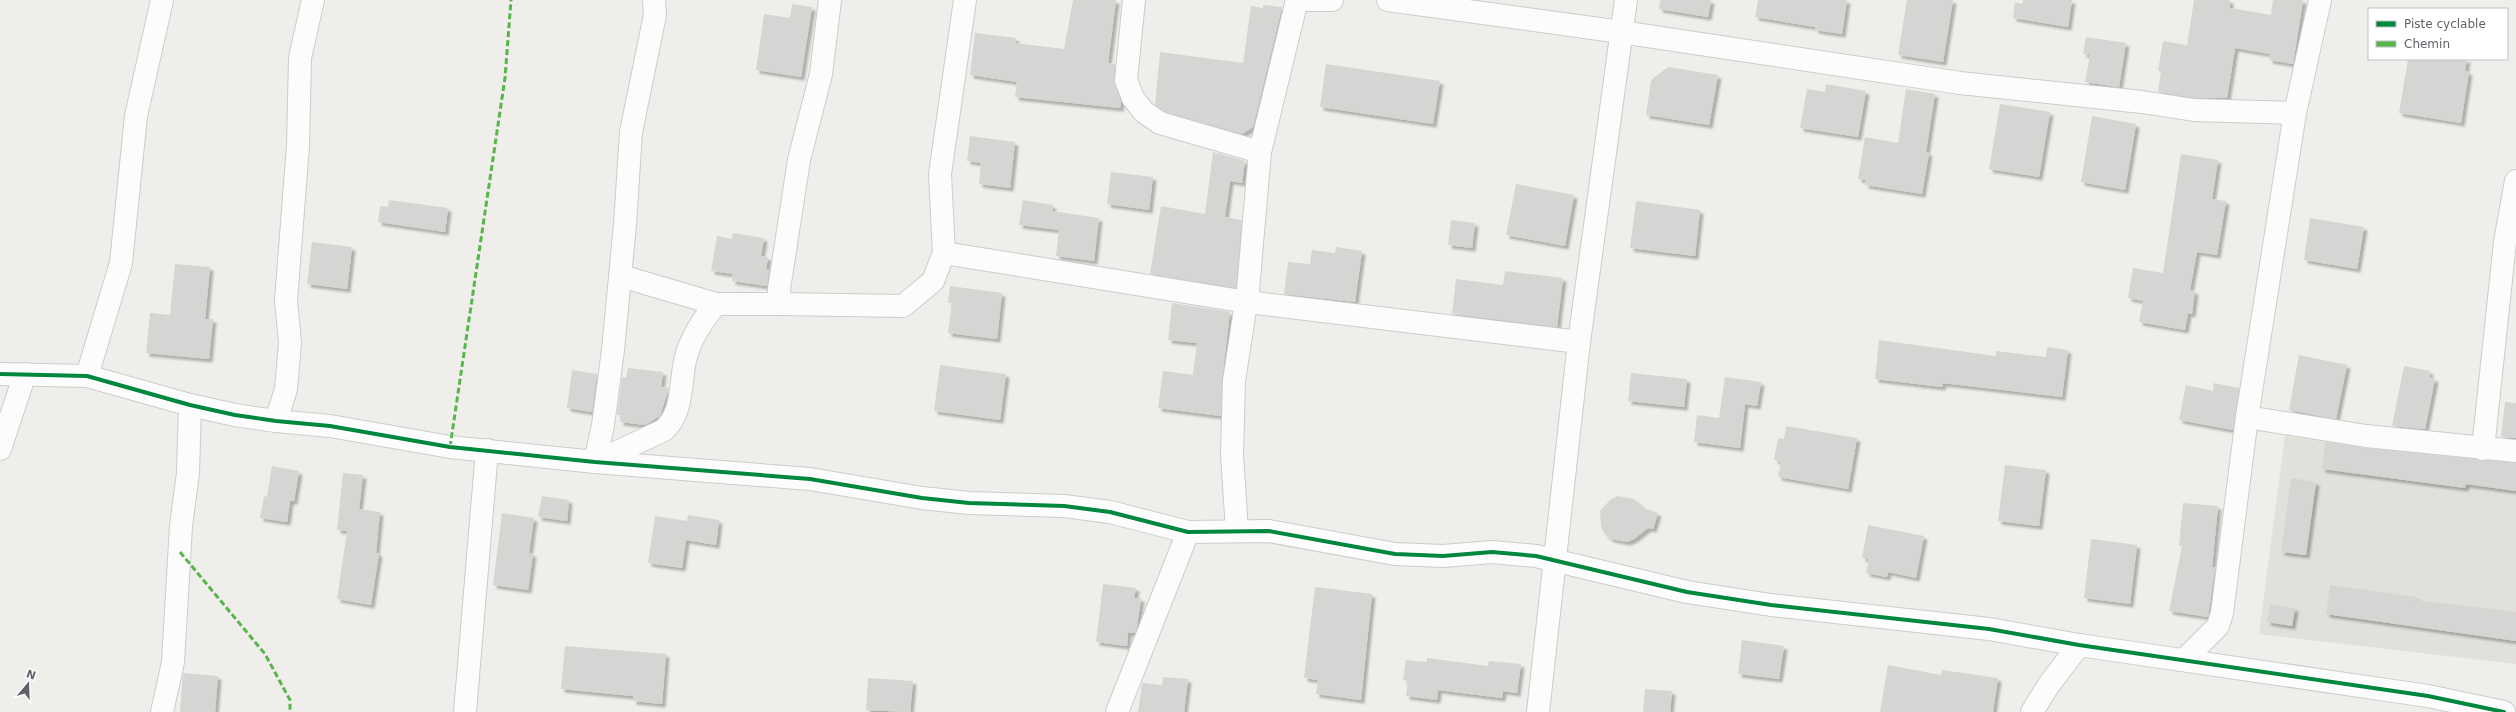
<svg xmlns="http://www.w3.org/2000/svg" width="2516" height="712" viewBox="0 0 2516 712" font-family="'DejaVu Sans',sans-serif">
	<defs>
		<filter id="shadow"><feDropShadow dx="3.5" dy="3.5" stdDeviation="1" flood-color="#0004"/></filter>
	</defs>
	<rect width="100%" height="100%" fill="#efeeea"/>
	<polygon fill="#e2e0da" points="2285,436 2516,470 2516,664 2259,634"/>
	<g fill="#d6d5d3" filter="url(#shadow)">
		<polygon points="1073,0 1116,0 1108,63 1115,64 1114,79 1121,102 1120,108 1015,97 1017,82 970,75 975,33 1016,38 1015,43 1064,49"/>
		<polygon points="1660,0 1711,0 1708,17 1659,9"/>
		<polygon points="1758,0 1847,0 1842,34 1815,30 1815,27 1755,17"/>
		<polygon points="1907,0 1953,0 1943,62 1898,55"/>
		<polygon points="2023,0 2072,0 2068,27 2013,18 2015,2 2022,4"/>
		<polygon points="2194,0 2230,0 2230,8 2271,15 2273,0 2303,0 2293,64 2269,60 2270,54 2235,48 2227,98 2195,98 2158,92 2161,71 2158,71 2163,41 2187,45"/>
		<polygon points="792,4 812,7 801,77 756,70 764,14 790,18"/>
		<polygon points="1263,5 1282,7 1253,127 1242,134 1165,112 1155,105 1160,52 1243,63 1251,6 1263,8"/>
		<polygon points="2086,37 2126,43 2119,87 2085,82 2090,55 2083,54"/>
		<polygon points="2408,59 2467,59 2465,71 2469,72 2461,123 2399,113"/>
		<polygon points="1326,64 1440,81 1433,124 1320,107"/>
		<polygon points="1668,67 1718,75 1709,125 1646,115 1651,80"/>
		<polygon points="1826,84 1866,91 1858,137 1800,128 1807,89 1825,92"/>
		<polygon points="1906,89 1935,94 1926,152 1929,153 1922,194 1865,185 1866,180 1858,179 1865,137 1898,143"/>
		<polygon points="2000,104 2050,112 2039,177 1989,169"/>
		<polygon points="2092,116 2136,124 2125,190 2081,182"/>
		<polygon points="970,136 1015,142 1010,188 979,184 981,163 967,161"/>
		<polygon points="1213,152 1245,161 1242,183 1230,181 1225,217 1242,220 1236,288 1150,274 1161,206 1205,214"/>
		<polygon points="2181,154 2218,160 2212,199 2226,201 2217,255 2197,252 2190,290 2195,291 2192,314 2188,313 2185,330 2139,322 2143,301 2128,298 2133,268 2163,273"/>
		<polygon points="1111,172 1153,177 1149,210 1107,204"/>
		<polygon points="1516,184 1574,195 1565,246 1506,235"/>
		<polygon points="389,200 448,208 445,232 378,222 380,206 388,207"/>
		<polygon points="1023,200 1053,205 1052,211 1099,218 1094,261 1056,256 1059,230 1019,225"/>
		<polygon points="1636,201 1700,210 1695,256 1630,248"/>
		<polygon points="2310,218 2364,227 2357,269 2304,260"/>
		<polygon points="1451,220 1475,223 1472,248 1448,245"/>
		<polygon points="733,233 764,238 761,256 768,257 766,269 769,270 767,286 732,281 733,274 711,271 717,236 732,239"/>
		<polygon points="312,242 352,247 347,289 307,284"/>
		<polygon points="1336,247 1362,251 1355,302 1284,294 1288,262 1310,264 1312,250 1335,253"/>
		<polygon points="175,264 210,267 205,319 213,319 209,359 146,353 150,313 170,315"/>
		<polygon points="1505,271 1563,278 1557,327 1452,314 1456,279 1503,285"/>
		<polygon points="950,286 1002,293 997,339 948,333 952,303 948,303"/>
		<polygon points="1172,303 1230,312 1222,379 1221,416 1158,408 1163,371 1193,375 1197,343 1168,340"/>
		<polygon points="1879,340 1996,356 1996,351 2046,357 2047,347 2068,350 2062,397 1943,383 1942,387 1875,379"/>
		<polygon points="2299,355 2347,365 2336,419 2289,410"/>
		<polygon points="940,365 1006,374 1000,420 934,411"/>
		<polygon points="2404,366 2430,371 2429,377 2435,379 2425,429 2392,426"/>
		<polygon points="628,368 663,372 661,387 669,388 660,416 645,425 620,422 621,415 617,415 622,377 626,378"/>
		<polygon points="572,370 597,374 592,412 567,408"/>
		<polygon points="1631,373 1687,379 1684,407 1628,401"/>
		<polygon points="1725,377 1761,382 1757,406 1745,404 1740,448 1694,442 1697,415 1719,418"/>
		<polygon points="2214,383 2239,388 2233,430 2179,420 2186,385 2213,391"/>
		<polygon points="2505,402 2516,403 2516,438 2501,437"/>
		<polygon points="1786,426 1857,438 1848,489 1778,477 1781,462 1774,460 1778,438 1784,439"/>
		<polygon points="2325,442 2365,448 2516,463 2516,491 2466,484 2465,488 2322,469"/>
		<polygon points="2005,465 2046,470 2039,526 1998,521"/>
		<polygon points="272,466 299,471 294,501 290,501 287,522 260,518 264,496 267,497"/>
		<polygon points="343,473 363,475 359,509 380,512 376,553 379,553 371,605 337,599 347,531 337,530"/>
		<polygon points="2291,478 2316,482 2306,555 2281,552"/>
		<polygon points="542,496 569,500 567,521 538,517"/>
		<polygon points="1618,496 1634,499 1643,508 1658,513 1653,529 1648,528 1634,539 1627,542 1611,539 1605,534 1601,527 1600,511 1611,499"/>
		<polygon points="2183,503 2218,506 2212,567 2215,568 2208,617 2169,611 2182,546 2179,546"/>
		<polygon points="502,513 534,518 529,553 533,554 528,590 493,585"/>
		<polygon points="688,515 719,520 716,545 686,540 682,568 648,563 655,516 687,521"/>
		<polygon points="1868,525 1924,536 1916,578 1888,572 1887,577 1866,573 1869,559 1862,558"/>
		<polygon points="2091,539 2137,545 2130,604 2084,598"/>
		<polygon points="1103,584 1136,588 1134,598 1141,598 1137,626 1135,633 1128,633 1127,646 1096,642"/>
		<polygon points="2330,585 2416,597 2415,600 2516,612 2516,641 2326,614"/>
		<polygon points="1315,587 1372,594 1361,700 1316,694 1318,680 1304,678"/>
		<polygon points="2270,605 2295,608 2292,626 2267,622"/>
		<polygon points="1742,640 1784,646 1779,679 1738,674"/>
		<polygon points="565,646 666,654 662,704 633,701 633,696 561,689"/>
		<polygon points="1427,658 1488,666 1489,661 1521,664 1517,693 1503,691 1502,698 1438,690 1437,700 1406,696 1408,680 1403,680 1406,660 1427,662"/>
		<polygon points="1888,665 1941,675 1942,670 1998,678 1993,712 1880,712"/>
		<polygon points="183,673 218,676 215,712 180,712"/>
		<polygon points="1163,677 1188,679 1184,712 1138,712 1142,683 1162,685"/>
		<polygon points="868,678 913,681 910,712 866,710"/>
		<polygon points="1645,689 1672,691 1670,712 1643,712"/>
	</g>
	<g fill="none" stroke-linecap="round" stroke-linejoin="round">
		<g stroke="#cbcccc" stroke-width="24">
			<g id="street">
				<polyline points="965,0 940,174 944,253 1247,302 1579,342"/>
				<polyline points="1134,0 1126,80 1133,98 1144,112 1160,123 1260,152"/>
				<polyline points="1299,0 1332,0"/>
				<polyline points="1388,0 1621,32 1960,83 2142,102 2194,110 2295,113"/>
				<polyline points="621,276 716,304"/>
				<polyline points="780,304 903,306 933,281 944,253"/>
				<polyline points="0,374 87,376 190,405 235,415 276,421 330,426 450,447 595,462 810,479 922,498 969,503 1064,506 1110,512 1188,532 1269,531 1395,554 1443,556 1492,552 1536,556 1687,592 1771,605 1989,629 2079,645 2428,696 2504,712"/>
				<polyline points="87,376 121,263 136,116 162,0"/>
				<polyline points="2247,417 2366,436 2516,451"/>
				<polyline points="276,421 286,389 290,343 286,300 298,146 300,58 313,0"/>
				<polyline points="0,449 25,374"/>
				<polyline points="2483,449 2505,242 2516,181"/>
				<polyline points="595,462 603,425 613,350 625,224 631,132 655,15 654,0"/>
				<path d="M596 462 664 430C683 413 680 384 685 361 689 341 703 319 716 304H780L779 289 799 160 821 74 830 0"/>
				<polyline points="1237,531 1232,454 1234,381 1248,290 1260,152 1297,0"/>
				<polyline points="2184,660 2218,626 2222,613 2247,417 2295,113 2320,0"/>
				<polyline points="162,712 173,662 181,526 188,473 190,405"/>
				<polyline points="465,712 487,450"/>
				<polyline points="1117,712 1188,532"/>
				<polyline points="1538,712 1579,342 1626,0"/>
				<polyline points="2032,712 2048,686 2079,645"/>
			</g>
		</g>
		<use href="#street" stroke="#fdfcfc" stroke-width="22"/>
		<g stroke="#58b549" stroke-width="3" stroke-dasharray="6 3" stroke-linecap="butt">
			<polyline points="450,447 505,78 511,0"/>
			<polyline points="180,552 265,654 290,700 290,712"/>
		</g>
		<g stroke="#fff" stroke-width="6">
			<polyline id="cycleway" points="0,374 87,376 190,405 235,415 276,421 330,426 450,447 595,462 810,479 922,498 969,503 1064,506 1110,512 1188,532 1269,531 1395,554 1443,556 1492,552 1536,556 1687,592 1771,605 1989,629 2079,645 2428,696 2504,712"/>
		</g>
		<use href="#cycleway" stroke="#00873e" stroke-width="4"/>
	</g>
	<rect x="2368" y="8" width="140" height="52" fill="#ffffff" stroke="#bfc1c3"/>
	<rect x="2376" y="21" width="20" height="6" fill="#00873e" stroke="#bfc1c3"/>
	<text x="2404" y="28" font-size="12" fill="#5f6368">Piste cyclable</text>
	<rect x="2376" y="41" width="20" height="6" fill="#58b549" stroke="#bfc1c3"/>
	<text x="2404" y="48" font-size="12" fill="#5f6368">Chemin</text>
	<g transform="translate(28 684) rotate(19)" stroke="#ffffff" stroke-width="3" paint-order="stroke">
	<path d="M0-3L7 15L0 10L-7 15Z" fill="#5f6368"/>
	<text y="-6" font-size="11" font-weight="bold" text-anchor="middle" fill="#5f6368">N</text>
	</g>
</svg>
